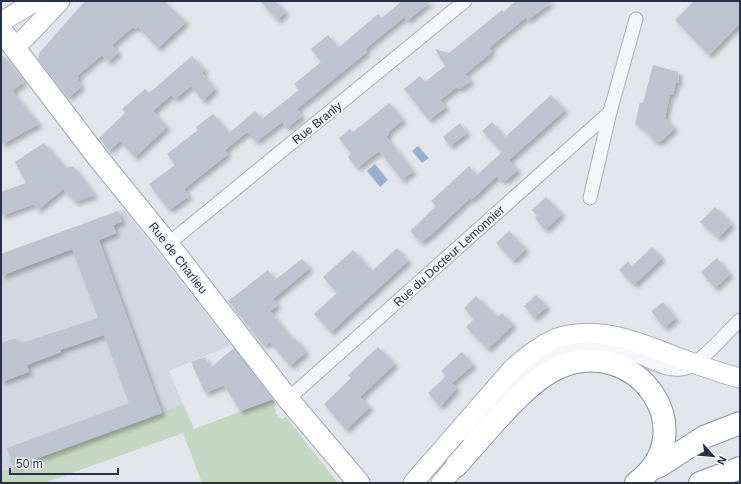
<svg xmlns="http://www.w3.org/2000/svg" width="741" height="484" viewBox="0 0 741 484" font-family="Arial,sans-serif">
	<defs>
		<filter id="shadow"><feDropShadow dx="3.5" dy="3.5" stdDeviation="2" flood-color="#0004"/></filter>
	</defs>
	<rect width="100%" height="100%" fill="#e2e5eb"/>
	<polygon fill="#d4d7e1" points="124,209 231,345 169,371 183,404 1,472 1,254"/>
	<polygon fill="#c5d6c2" points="274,399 276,414 282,419 286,417 338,483 202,483 183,433 44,483 1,483 1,472 183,404 194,429"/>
	<g fill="#9aaece">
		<polygon points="418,146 429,158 422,163 412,151"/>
		<polygon points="375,164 388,180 380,187 367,171"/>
	</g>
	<g fill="#bfc3cf" filter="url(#shadow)">
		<polygon points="85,1 164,1 186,22 158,48 138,27 135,29 133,27 112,45 119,52 108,62 102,55 77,76 79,78 77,80 82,86 68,98 38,59 39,53"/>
		<polygon points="260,1 275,1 286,12 277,20"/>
		<polygon points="402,1 431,1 407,21 404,17 365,49 367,52 297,109 302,116 287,128 282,122 256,142 247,132 225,150 228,154 184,189 189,196 171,209 167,208 149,184 175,165 167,154 198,130 196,127 213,114 229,133 255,111 262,119 299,90 294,84 321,62 311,49 328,35 338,48 378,14 382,18"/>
		<polygon points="516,1 553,1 528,20 526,17 489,48 492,52 465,74 471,81 460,89 457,87 440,100 446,107 429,120 404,89 420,76 425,82 445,66 435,49 449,53 502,10 503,12"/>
		<polygon points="694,1 740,1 740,23 709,55 675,20"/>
		<polygon points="1,53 24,82 12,91 39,124 1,145"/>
		<polygon points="192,56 205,70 202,73 215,89 203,101 191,86 175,99 171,95 153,111 167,127 135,157 120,141 109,151 99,138 125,113 122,109 145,89 149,93"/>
		<polygon points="653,65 678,72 679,83 676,82 673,95 670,94 665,118 675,128 660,142 654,141 640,126 635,125 640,102 643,103"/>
		<polygon points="551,95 565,110 509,160 518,170 505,181 503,179 501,181 497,176 471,200 470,198 432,234 421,242 410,231 436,206 431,201 469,166 477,175 502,152 482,131 492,122 505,137"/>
		<polygon points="389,103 403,120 388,132 389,134 386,137 413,171 402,180 379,151 357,168 348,157 351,154 339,138 350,129 353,132"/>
		<polygon points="460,123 467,133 450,146 443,137"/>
		<polygon points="44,143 66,168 73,166 95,195 75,202 63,189 38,210 34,204 1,216 1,192 26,183 15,162"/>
		<polygon points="546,197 562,214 545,230 535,218 538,216 532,210"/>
		<polygon points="715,207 732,224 718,238 700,222"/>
		<polygon points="118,211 122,222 113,225 116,233 99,240 162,413 13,467 7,448 129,403 104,335 60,350 61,352 27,365 29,372 1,382 1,343 16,338 19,344 98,318 72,249 1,276 1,254"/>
		<polygon points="509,231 526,249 513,261 496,243"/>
		<polygon points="652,247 662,258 634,285 619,270 628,261 632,266"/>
		<polygon points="397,248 408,261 331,332 314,314 337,293 323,277 353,250 372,271"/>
		<polygon points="717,258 730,274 715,288 701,272"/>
		<polygon points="302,259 310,268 273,299 278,305 270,311 293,340 295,338 306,352 290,366 270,342 264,346 228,301 268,270 275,280"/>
		<polygon points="536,295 547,307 534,318 524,306"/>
		<polygon points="476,296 497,317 502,313 513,325 488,349 466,327 474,319 464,308"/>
		<polygon points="663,302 676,318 664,328 651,311"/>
		<polygon points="378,347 395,364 360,397 370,407 346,430 324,404 351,378 348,375"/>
		<polygon points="234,348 273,399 240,411 224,385 205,393 191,362 205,357 210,368"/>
		<polygon points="462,352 473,365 452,383 457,388 440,407 428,393 446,376 449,379 441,371"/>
	</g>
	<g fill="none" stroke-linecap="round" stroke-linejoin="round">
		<g stroke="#aaafb9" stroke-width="15">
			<g id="street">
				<polyline points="590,198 610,112 636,19"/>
				<polyline points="168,244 465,1"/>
				<polyline points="288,399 610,112"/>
				<path d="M469 437C500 394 541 337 602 345 613 347 626 352 637 356 652 362 669 373 686 368 700 364 727 332 740 320"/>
			</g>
		</g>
		<g stroke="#aaafb9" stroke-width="21">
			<g id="secondary">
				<polyline points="1,22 36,1"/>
				<polyline points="14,47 26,37 60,1"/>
				<path d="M413 483 513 368C528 355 545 341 564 336 605 326 645 345 682 359 701 366 720 373 740 378"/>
				<polyline points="441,483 456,466"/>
			</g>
		</g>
		<g stroke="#a0a7b8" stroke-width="23">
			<polyline id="primary" points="1,30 99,159 168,244 288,399 359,483"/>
		</g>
		<g stroke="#8890a3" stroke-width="24">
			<g id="highway">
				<path d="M456 466C482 438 524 383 558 368 637 333 705 432 636 483"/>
				<polyline points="651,469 661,465 704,437 740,423"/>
				<polyline points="700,483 740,468"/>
			</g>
		</g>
		<use href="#street" stroke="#f5f6f9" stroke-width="13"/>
		<use href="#secondary" stroke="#fff" stroke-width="19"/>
		<use href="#primary" stroke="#fff" stroke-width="21"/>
		<use href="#highway" stroke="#fff" stroke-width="22"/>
	</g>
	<g text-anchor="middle" stroke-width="4" stroke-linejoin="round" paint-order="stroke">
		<g font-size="12" fill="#283045" stroke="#f2f4f8">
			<text transform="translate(317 123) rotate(-39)" y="4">Rue Branly</text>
			<text transform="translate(449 256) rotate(-42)" y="4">Rue du Docteur Lemonnier</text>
			<text transform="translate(178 258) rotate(52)" y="4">Rue de Charlieu</text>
		</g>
	</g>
	<rect width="741" height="484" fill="none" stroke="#283045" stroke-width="4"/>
	<g transform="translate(713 456) rotate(117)" stroke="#f2f4f8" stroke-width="3" paint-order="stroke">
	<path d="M0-3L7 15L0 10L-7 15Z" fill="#283045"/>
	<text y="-6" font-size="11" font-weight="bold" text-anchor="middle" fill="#283045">N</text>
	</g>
	<path d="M10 468v6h108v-6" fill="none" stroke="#283045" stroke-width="2"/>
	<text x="16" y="468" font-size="12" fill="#283045" stroke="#f2f4f8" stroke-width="3" paint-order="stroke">50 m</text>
</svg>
